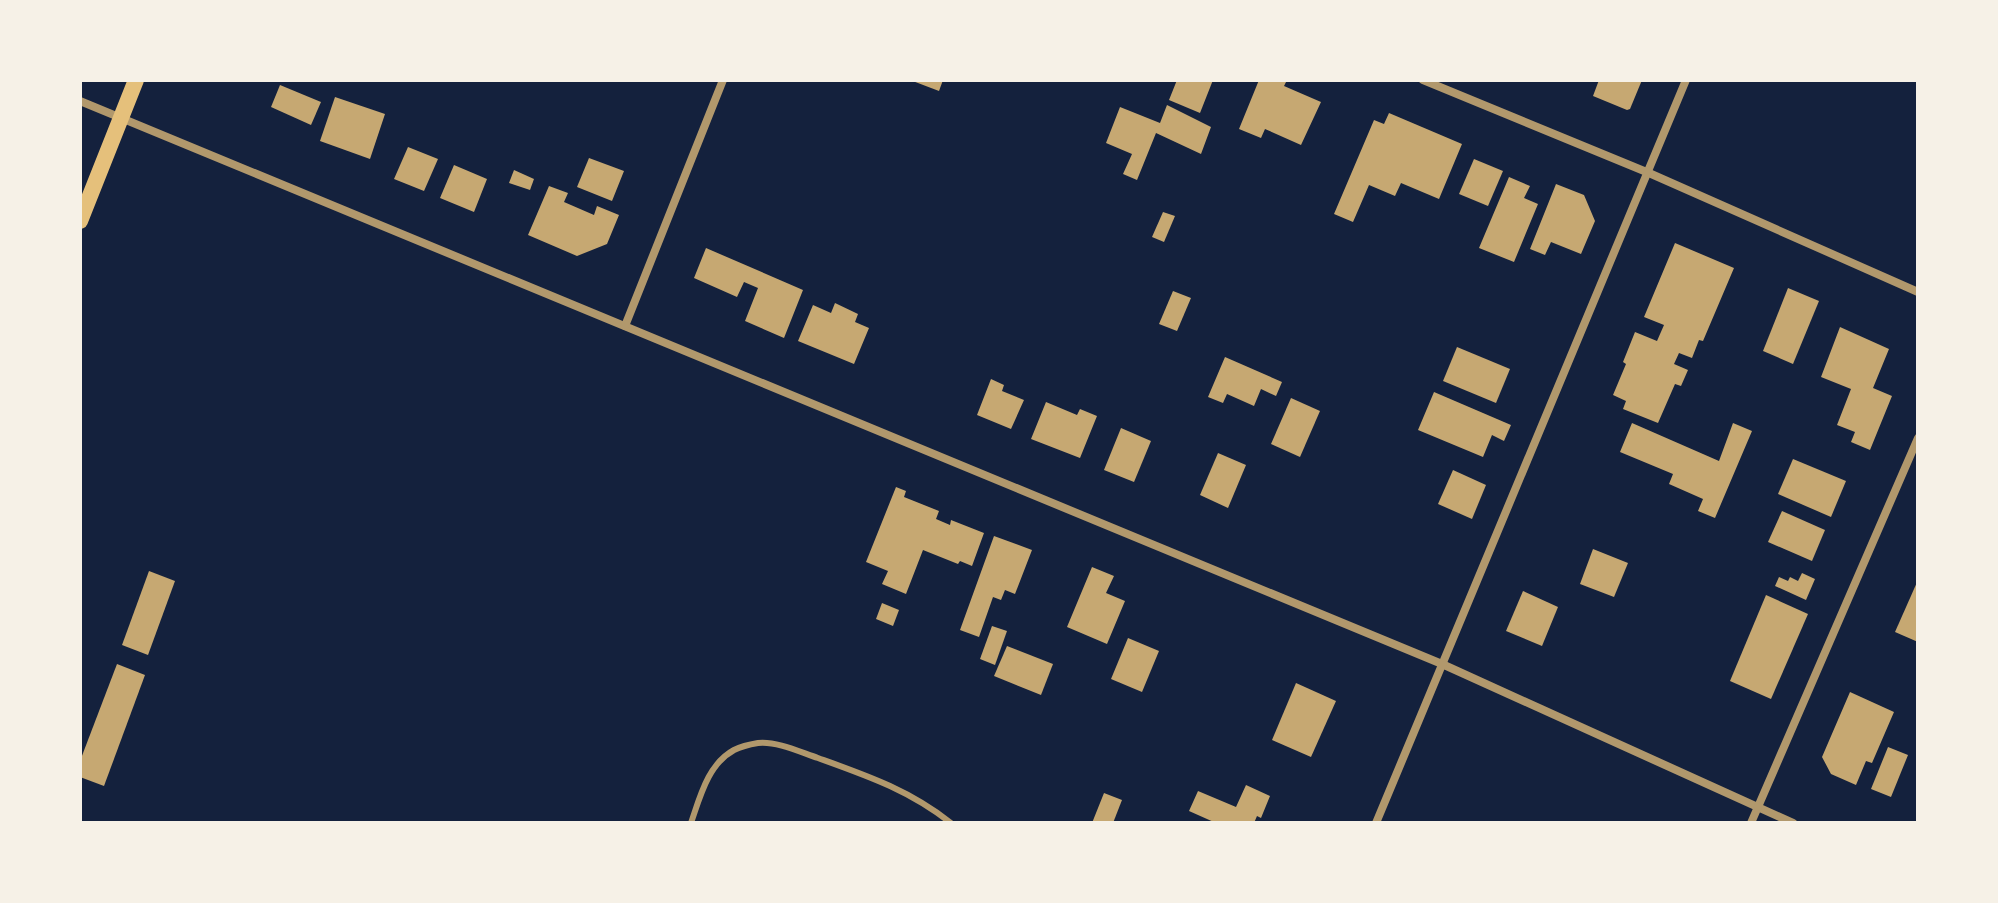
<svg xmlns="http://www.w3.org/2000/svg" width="1998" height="903" viewBox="0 0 1998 903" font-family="'DM Sans',sans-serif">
	<rect width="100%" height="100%" fill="#14213d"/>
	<g fill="#c6a872">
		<polygon points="910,80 943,80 939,91"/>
		<polygon points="1177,80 1213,80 1200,113 1169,100"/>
		<polygon points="1259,80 1287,80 1284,86 1321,102 1301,145 1265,129 1261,138 1239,129"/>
		<polygon points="1599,80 1642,80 1630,109 1627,110 1593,96"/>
		<polygon points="280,85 321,102 311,125 271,107"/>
		<polygon points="335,97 385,114 370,159 320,141"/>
		<polygon points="1167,105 1211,127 1201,154 1156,133 1137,180 1123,174 1132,154 1106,143 1120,107 1160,123"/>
		<polygon points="1389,113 1462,144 1439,199 1401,183 1395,196 1369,185 1353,222 1334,214 1374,120 1384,124"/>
		<polygon points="408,147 438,159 424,191 394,179"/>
		<polygon points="589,158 624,171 612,201 577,187"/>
		<polygon points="1474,159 1503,171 1488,206 1459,194"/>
		<polygon points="454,165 487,179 474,212 440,198"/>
		<polygon points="514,170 534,179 530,190 509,183"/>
		<polygon points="1509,177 1530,186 1524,198 1538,204 1514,262 1479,248"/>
		<polygon points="1556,184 1584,195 1595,221 1581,254 1551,242 1545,255 1530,249"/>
		<polygon points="549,186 568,193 564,202 594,215 597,206 619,215 607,244 577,256 528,235"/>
		<polygon points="1163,212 1175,216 1164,242 1152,237"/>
		<polygon points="1675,243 1734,268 1703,341 1699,340 1692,358 1679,353 1674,364 1688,370 1681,386 1675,384 1658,423 1623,409 1626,401 1613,395 1626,364 1623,362 1635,332 1657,341 1664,325 1644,317"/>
		<polygon points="706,248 803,290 784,338 745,321 758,288 744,282 737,297 694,278"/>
		<polygon points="1788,288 1819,301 1793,364 1763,351"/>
		<polygon points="1173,291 1191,298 1177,331 1159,324"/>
		<polygon points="835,303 858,314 855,322 869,328 854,364 798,341 813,305 831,313"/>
		<polygon points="1840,327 1889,349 1873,388 1892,396 1870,450 1851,442 1855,432 1837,425 1851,389 1821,377"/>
		<polygon points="1457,347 1510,369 1496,403 1443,381"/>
		<polygon points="1225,357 1282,382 1276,396 1261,389 1254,406 1227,394 1223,403 1208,397"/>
		<polygon points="991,379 1004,385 1002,391 1024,400 1011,429 977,415"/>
		<polygon points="1434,392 1511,425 1504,441 1492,435 1483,457 1418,430"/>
		<polygon points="1291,398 1320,411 1300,457 1271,444"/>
		<polygon points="1046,402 1077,415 1080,409 1097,416 1080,458 1031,439"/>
		<polygon points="1632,423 1719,461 1733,423 1752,431 1715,518 1698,511 1703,499 1669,484 1673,474 1620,452"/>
		<polygon points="1121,428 1151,441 1134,482 1104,470"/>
		<polygon points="1218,453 1246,465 1228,508 1200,495"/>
		<polygon points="1793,459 1846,481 1831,517 1778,494"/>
		<polygon points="1453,470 1486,485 1472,519 1438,504"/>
		<polygon points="896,487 906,491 904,497 939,511 936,519 950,525 951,520 984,533 972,566 960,561 958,564 923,550 906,594 882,584 888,571 866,562"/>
		<polygon points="1782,511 1825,530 1812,561 1768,542"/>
		<polygon points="994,536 1032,550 1015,594 1005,590 1001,600 993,597 979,637 960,630"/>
		<polygon points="1593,549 1628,563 1614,597 1580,584"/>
		<polygon points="1092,567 1114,576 1106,593 1125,601 1107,644 1067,627"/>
		<polygon points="149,571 175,581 148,655 122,645"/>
		<polygon points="1802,573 1815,579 1806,600 1775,586 1779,577 1788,581 1790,577 1798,581"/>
		<polygon points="1918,580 1918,642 1895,632"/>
		<polygon points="1523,591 1558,607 1542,646 1506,631"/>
		<polygon points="1766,595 1808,614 1771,699 1730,681"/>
		<polygon points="882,603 899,610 893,626 876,619"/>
		<polygon points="992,626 1007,631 995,665 980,659"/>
		<polygon points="1128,638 1159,651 1142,692 1111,679"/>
		<polygon points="1007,646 1053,664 1041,695 994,676"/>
		<polygon points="117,664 145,675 104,786 80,777 80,761"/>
		<polygon points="1296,683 1336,701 1311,757 1272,740"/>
		<polygon points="1850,692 1894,712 1872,763 1866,761 1856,785 1831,774 1822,757"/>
		<polygon points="1888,747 1908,755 1891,797 1871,789"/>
		<polygon points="1246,785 1270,796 1261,818 1257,816 1254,823 1216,823 1189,811 1198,791 1236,807"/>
		<polygon points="1104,793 1122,800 1113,823 1092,823"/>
	</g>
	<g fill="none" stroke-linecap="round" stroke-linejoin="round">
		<path stroke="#b1986c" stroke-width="6" d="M691 823C700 797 708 764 734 750 740 747 752 744 758 743 777 741 800 752 818 758 868 776 909 790 951 823"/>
		<g stroke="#b1986c" stroke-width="8">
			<polyline points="1423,80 1649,173 1918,292"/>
			<polyline points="80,101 1442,664 1793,823"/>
			<polyline points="625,326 723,80"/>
			<polyline points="1376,823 1686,80"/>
			<polyline points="1751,823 1918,438"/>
		</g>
		<polyline stroke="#e5c07b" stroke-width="16" points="80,221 136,80"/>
	</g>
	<rect width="1998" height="903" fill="none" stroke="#f6f1e7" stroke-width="164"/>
</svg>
